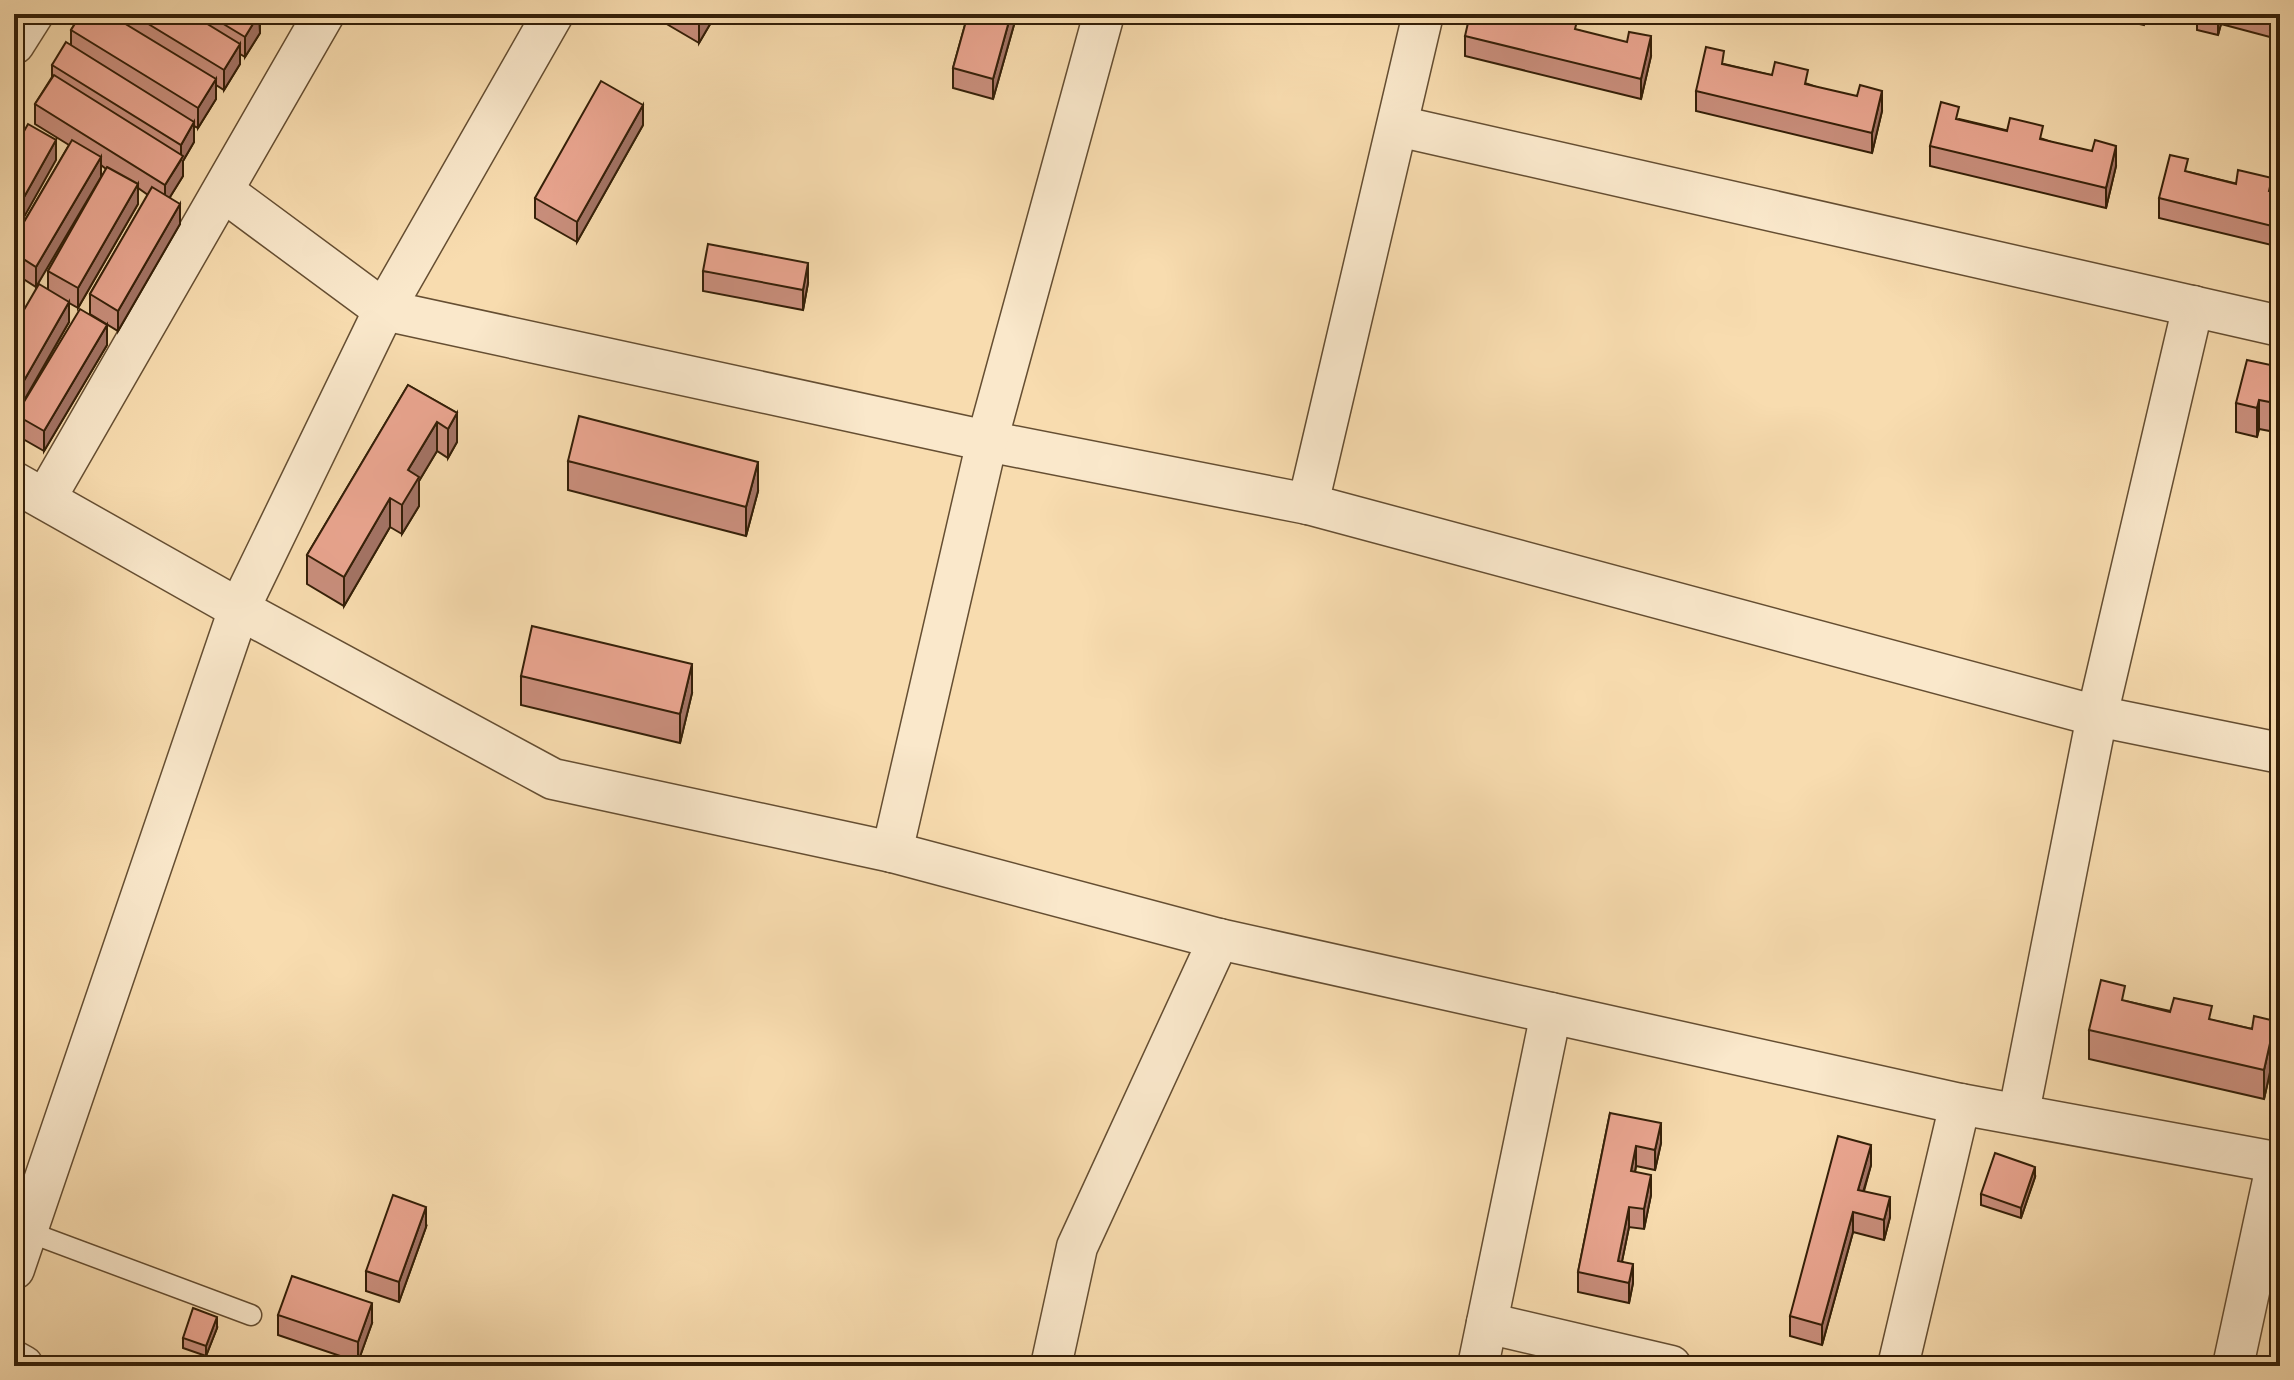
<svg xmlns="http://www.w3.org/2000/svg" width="2294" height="1380" viewBox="0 0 2294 1380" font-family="'Libre Bodoni',serif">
	<rect width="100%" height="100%" fill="#f8dcaf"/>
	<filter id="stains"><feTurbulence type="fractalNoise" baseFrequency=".0025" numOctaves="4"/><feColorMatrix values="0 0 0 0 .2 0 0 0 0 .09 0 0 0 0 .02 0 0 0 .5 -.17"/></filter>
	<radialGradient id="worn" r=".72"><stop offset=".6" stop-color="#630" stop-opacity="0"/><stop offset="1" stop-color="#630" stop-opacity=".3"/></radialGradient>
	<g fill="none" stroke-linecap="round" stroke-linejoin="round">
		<g stroke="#654e32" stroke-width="23">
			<polyline id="lane" points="26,1231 251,1315"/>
		</g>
		<g stroke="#654e32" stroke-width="43">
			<g id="street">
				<polyline points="14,44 33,14"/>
				<polyline points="1398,126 2280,326"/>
				<polyline points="223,191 384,310 987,441 1308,504 2097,716 2280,753"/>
				<polyline points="14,482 239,609 553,779 892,852 1219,939 1551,1013 1960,1104 2280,1163"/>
				<polyline points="45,499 324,14"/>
				<polyline points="1308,504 1423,14"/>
				<polyline points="892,852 987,441 1104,14"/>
				<polyline points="2019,1112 2097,716 2193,306"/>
				<polyline points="14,1269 239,609 384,310 553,14"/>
				<polyline points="1487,1323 1671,1366"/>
				<polyline points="14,1361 23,1366"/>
				<polyline points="1051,1366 1077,1247 1219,939"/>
				<polyline points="1478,1366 1551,1013"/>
				<polyline points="1898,1366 1960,1104"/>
				<polyline points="2233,1366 2277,1162"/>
			</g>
		</g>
		<use href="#lane" stroke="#fae8cb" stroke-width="20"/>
		<use href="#street" stroke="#fae8cb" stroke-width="40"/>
	</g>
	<g fill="#ca8f7d" stroke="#341f08" stroke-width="2">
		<polygon points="81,14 260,14 260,33 245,57 240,54 240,64 224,90 216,85 216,99 198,128 194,126 194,142 183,161 183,176 170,197 180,224 118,331 90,314 90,294 148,195 138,188 138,204 78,308 69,303 69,322 14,418 14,327 48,290 48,271 106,169 101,165 36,287 14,273 14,239 69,145 35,124 35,104 52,77 52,65 71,45 71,30"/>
		<polygon points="653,14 716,14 699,43 653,16"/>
		<polygon points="968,14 1017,14 993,99 953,88 953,68"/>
		<polygon points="2126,14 2147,14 2144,25 2126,21"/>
		<polygon points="2197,14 2280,14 2280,53 2270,50 2270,37 2221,24 2218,35 2197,30"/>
		<polygon points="1578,30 1651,56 1641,99 1465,56 1465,36"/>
		<polygon points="1724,64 1808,84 1882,111 1872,153 1696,111 1696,91"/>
		<polygon points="1959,119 2043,139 2116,166 2106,208 1930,166 1930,146"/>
		<polygon points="643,125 577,242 535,218 535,198"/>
		<polygon points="2188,172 2280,194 2280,247 2159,218 2159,198"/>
		<polygon points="703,271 808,283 803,310 703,291"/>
		<polygon points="107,345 44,451 16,435 16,415"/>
		<polygon points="2280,367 2280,433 2259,429 2257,437 2236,432 2236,403"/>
		<polygon points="408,385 457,413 457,442 448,458 437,451 419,481 419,506 402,534 390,527 344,606 307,584 307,555"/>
		<polygon points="568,461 758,491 746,536 568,490"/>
		<polygon points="521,676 692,693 680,743 521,705"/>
		<polygon points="2125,1001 2252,1029 2275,1050 2264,1099 2089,1059 2089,1030"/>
		<polygon points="1610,1113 1661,1143 1655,1170 1636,1166 1635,1172 1651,1195 1644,1229 1629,1227 1622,1261 1633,1283 1629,1303 1578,1292 1578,1272"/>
		<polygon points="1871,1165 1864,1191 1890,1217 1884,1240 1853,1232 1822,1345 1790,1336 1790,1316"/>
		<polygon points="2035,1177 2021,1218 1981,1205 1981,1194"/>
		<polygon points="426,1227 399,1302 366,1291 366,1271"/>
		<polygon points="278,1315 372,1323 358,1362 278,1335"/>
		<polygon points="217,1328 206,1356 183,1348 183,1338"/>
	</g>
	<g fill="#a47466" stroke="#341f08" stroke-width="2">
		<polygon points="259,14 260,33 245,57 245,37"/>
		<polygon points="699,14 716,14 699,43"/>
		<polygon points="1011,14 1017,14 993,99 993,79"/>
		<polygon points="2218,14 2221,14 2221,24 2218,35"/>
		<polygon points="1651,36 1651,56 1641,99 1641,79"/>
		<polygon points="240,44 240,64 224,90 224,70"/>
		<polygon points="216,79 216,99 198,128 198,108"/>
		<polygon points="1882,91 1882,111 1872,153 1872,133"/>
		<polygon points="643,105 643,125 577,242 577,222"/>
		<polygon points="194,122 194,142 183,161 183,176 165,205 165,185 181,160 181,145"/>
		<polygon points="56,140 56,160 14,235 14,215"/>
		<polygon points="2116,146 2116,166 2106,208 2106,188"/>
		<polygon points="101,157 101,177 36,287 36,267"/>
		<polygon points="138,184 138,204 78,308 78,288"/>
		<polygon points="180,204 180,224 118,331 118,311"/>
		<polygon points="808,263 808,283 803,310 803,290"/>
		<polygon points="24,283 24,303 14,319 14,299"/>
		<polygon points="69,302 69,322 14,418 14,398"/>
		<polygon points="107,325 107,345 44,451 44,431"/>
		<polygon points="2259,400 2259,429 2257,437 2257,408"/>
		<polygon points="457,413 457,442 448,458 448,429"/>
		<polygon points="437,422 437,451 419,481 419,506 402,534 402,505 408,470"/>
		<polygon points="758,462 758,491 746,536 746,507"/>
		<polygon points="390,498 390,527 344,606 344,577"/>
		<polygon points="692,664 692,693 680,743 680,714"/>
		<polygon points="2275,1021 2275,1050 2264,1099 2264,1070"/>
		<polygon points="1661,1123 1661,1143 1655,1170 1655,1150"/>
		<polygon points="1871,1145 1871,1165 1858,1209 1858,1190"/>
		<polygon points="1636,1146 1636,1166 1631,1191 1631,1171"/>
		<polygon points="2035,1167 2035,1177 2021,1218 2021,1208"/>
		<polygon points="1651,1175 1651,1195 1644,1229 1644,1209"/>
		<polygon points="1890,1197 1890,1217 1884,1240 1884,1220"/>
		<polygon points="426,1207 426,1227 399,1302 399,1282"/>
		<polygon points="1629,1207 1629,1227 1618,1281 1618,1261"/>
		<polygon points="1853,1212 1853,1232 1822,1345 1822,1325"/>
		<polygon points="1633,1264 1633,1283 1629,1303 1629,1283"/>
		<polygon points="372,1303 372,1323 358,1362 358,1342"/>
		<polygon points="217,1317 217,1328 206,1356 206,1346"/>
	</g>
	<g fill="#eba691" stroke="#341f08" stroke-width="2">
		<polygon points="81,14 109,14 216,79 198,108 71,30"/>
		<polygon points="132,14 191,14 240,44 224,70"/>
		<polygon points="207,14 259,14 245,37"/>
		<polygon points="968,14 1011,14 993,79 953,68"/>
		<polygon points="1470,14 1510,14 1541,22 1543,14 1567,14 1578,17 1575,29 1627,42 1629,32 1651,36 1641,79 1465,36"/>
		<polygon points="2260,14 2280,14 2280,33 2270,30 2273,17"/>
		<polygon points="66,42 194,122 181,145 52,65"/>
		<polygon points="1706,47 1724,51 1722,64 1772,75 1775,62 1808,70 1805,84 1857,96 1860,85 1882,91 1872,133 1696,91"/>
		<polygon points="54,75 183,156 165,185 35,104"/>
		<polygon points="601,81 643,105 577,222 535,198"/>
		<polygon points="1941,102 1959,107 1956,119 2007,131 2010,118 2043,126 2040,139 2092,151 2095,140 2116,146 2106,188 1930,146"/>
		<polygon points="28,124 56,140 14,215 14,149"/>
		<polygon points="72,140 101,157 36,267 14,253 14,239"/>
		<polygon points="2170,155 2188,159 2185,171 2236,184 2238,170 2272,178 2269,191 2280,194 2280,228 2159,198"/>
		<polygon points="107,167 138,184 78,288 48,271"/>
		<polygon points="152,187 180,204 118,311 90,294"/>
		<polygon points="708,244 808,263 803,290 703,271"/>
		<polygon points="14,277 24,283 14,299"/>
		<polygon points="39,284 69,302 14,398 14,327"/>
		<polygon points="80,309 107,325 44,431 16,415"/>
		<polygon points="2247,360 2280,367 2280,404 2259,400 2257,408 2236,403"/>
		<polygon points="408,385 457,413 448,429 437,422 408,470 419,477 402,505 390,498 344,577 307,555"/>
		<polygon points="579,416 758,462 746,507 568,461"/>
		<polygon points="532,626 692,664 680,714 521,676"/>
		<polygon points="2101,980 2125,986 2122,1000 2170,1012 2174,998 2212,1006 2209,1019 2252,1029 2254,1016 2275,1021 2264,1070 2089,1030"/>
		<polygon points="1610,1113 1661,1123 1655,1150 1636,1146 1631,1171 1651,1175 1644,1209 1629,1207 1618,1261 1633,1264 1629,1283 1578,1272"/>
		<polygon points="1838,1136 1871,1145 1858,1190 1890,1197 1884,1220 1853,1212 1822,1325 1790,1316"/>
		<polygon points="1995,1153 2035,1167 2021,1208 1981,1194"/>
		<polygon points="393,1195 426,1207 399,1282 366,1271"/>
		<polygon points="292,1276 372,1303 358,1342 278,1315"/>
		<polygon points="193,1308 217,1317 206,1346 183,1338"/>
		<polygon points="320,1360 339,1366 319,1366"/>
	</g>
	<rect width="2294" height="1380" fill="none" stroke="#f8dcaf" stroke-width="48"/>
	<rect x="16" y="16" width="2262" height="1348" fill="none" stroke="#341f08" stroke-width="4"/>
	<rect x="24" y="24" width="2246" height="1332" fill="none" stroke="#341f08" stroke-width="2"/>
	<rect width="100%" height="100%" filter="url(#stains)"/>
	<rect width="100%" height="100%" fill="url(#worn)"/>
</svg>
